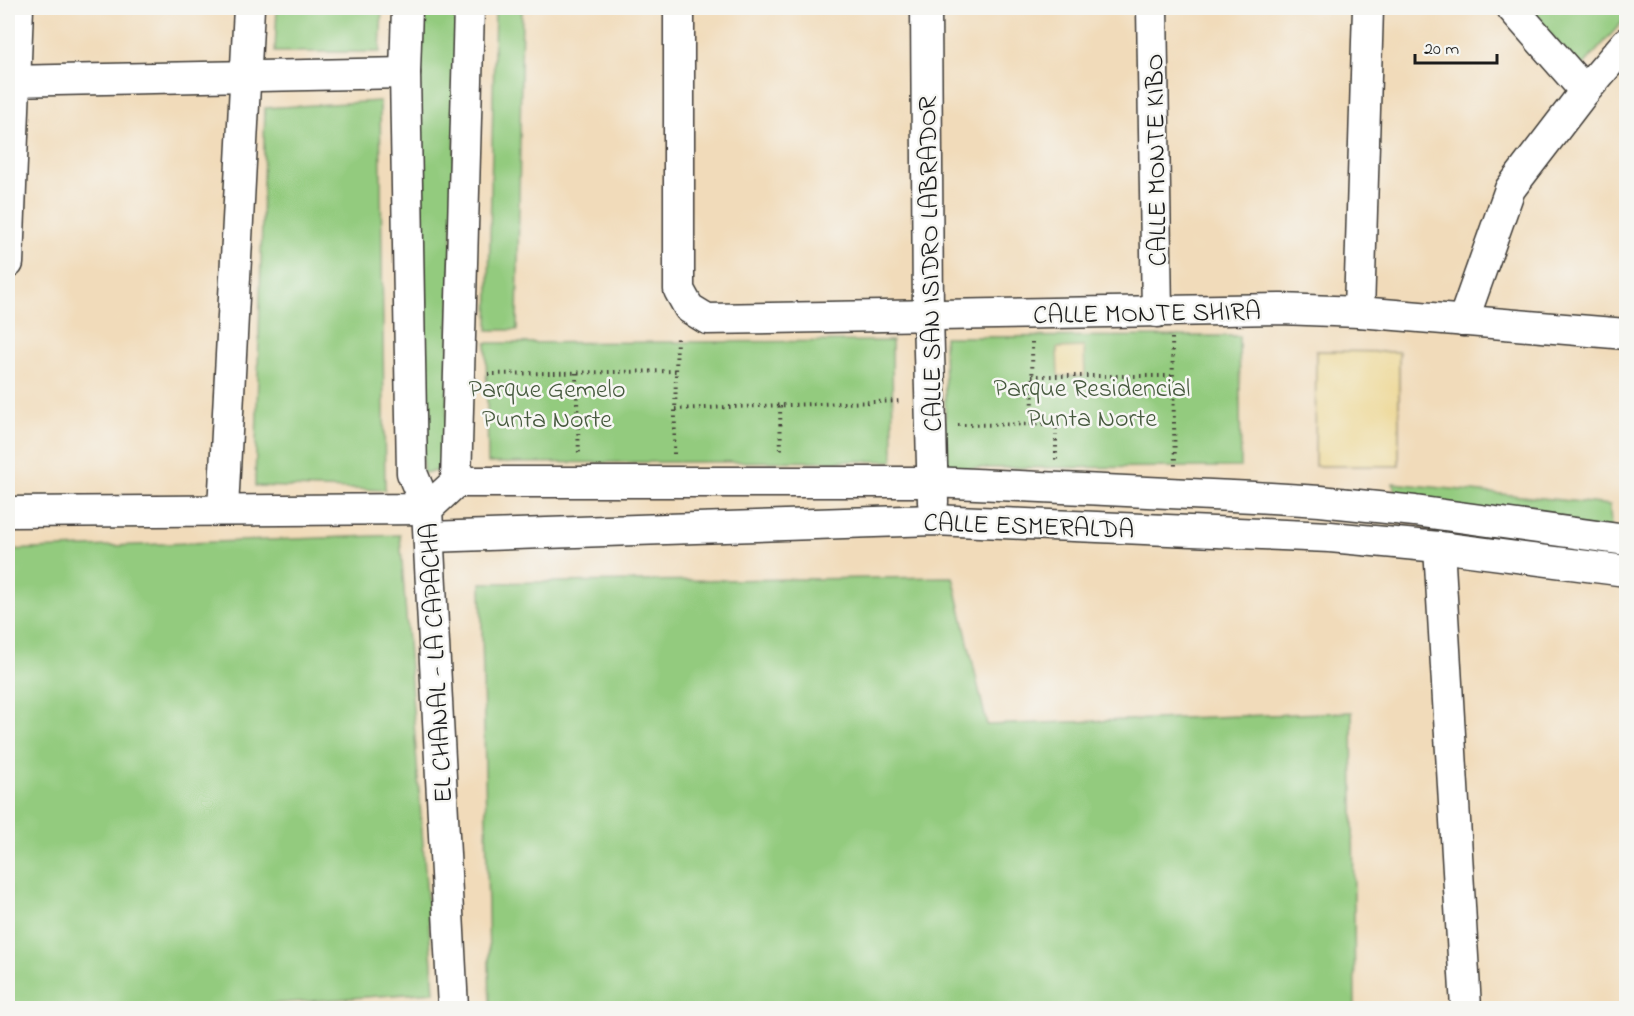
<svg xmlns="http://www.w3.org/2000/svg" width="1634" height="1016" viewBox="0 0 1634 1016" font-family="'Indie Flower',sans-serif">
	<rect width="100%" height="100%" fill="#f6f6f2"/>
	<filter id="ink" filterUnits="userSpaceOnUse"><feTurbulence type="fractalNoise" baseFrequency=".0167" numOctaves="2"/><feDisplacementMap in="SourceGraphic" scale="12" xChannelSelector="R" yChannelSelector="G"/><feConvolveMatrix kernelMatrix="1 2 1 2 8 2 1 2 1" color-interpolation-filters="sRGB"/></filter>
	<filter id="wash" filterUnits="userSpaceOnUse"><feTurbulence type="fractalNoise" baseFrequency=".008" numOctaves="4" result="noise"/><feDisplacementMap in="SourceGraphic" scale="24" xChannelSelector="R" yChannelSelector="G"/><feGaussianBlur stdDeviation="1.35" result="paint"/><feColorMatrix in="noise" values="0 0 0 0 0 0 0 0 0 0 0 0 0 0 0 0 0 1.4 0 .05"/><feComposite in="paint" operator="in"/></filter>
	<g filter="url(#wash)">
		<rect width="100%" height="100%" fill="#f1dbba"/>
		<g fill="#93cb7e" stroke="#58744d" stroke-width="1.5">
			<polygon points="277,8 382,8 380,52 275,52"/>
			<polygon points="419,8 459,8 445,470 423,473"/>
			<polygon points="495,8 522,8 517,330 488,330"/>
			<polygon points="1533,8 1626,8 1626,18 1581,68 1529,11"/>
			<polygon points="380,101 385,490 255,486 265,108"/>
			<polygon points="1239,336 1241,467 946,468 944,337"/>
			<polygon points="892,341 893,461 488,463 486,343"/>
			<polygon points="1393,483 1610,505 1611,532 1398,503"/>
			<polygon points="400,535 434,992 211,1008 8,1008 8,550"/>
			<polygon points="953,577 987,725 1352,712 1355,1008 490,1008 481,583"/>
		</g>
		<g fill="#eeda9e" stroke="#857b5d" stroke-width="1.5">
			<polygon points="1084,347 1085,376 1058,376 1057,348"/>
			<polygon points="1316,351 1399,352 1399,466 1315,466"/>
		</g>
	</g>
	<g filter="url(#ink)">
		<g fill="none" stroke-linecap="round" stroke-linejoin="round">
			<g stroke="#3c3934" stroke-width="33">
				<g id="minor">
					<polyline points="679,8 679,290 689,308 707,319 1281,309 1359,312 1626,334"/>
					<polyline points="926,8 928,315 933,502"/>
					<polyline points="1152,8 1157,312"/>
					<polyline points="1512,8 1585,91"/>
					<polyline points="8,81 405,73"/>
					<polyline points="8,263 18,8"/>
					<polyline points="1359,312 1368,8"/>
					<polyline points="1463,321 1510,189 1585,91 1626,43"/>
					<polyline points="456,482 932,482 1254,497 1320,501 1415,511 1626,540"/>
					<polyline points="223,509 249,8"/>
					<polyline points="8,512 427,509 412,473 405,73 407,8"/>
					<polyline points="429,537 934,520 1330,537 1439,547 1626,571"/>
					<polyline points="1439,547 1466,1008"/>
					<polyline points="453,1008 427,509 456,482 469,8"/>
				</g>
			</g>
			<g stroke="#3c3934" stroke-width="4" stroke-dasharray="1.5 4.5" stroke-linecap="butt">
				<polyline points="1172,338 1175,466"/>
				<polyline points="1032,342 1033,425"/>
				<polyline points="576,373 579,454"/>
				<polyline points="488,374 676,371"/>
				<polyline points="1032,376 1173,376"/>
				<polyline points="780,406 781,454"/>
				<polyline points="675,409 902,401"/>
				<polyline points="958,425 1056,424 1056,460"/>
				<polyline points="674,454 677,335"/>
			</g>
			<use href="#minor" stroke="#fff" stroke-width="30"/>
		</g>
	</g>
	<g text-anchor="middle" stroke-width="5" stroke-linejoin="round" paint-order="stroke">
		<g font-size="26" fill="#1c1c1c" stroke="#f6f6f2">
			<text transform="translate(1155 160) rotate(-91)" y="9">CALLE MONTE KIBO</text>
			<text transform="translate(929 264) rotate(-91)" y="9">CALLE SAN ISIDRO LABRADOR</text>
			<text transform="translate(1147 312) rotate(-1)" y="9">CALLE MONTE SHIRA</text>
			<text transform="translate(1029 525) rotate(2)" y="9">CALLE ESMERALDA</text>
			<text transform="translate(435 663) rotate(-93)" y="9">EL CHANAL - LA CAPACHA</text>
		</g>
		<g font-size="26" fill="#46593e" stroke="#f6f6f2">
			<text x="1092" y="396">Parque Residencial<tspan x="1092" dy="30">Punta Norte</tspan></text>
			<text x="547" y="397">Parque Gemelo<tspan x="547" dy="30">Punta Norte</tspan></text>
		</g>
	</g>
	<rect width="1634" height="1016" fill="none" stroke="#f6f6f2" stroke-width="30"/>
	<path d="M1415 54v9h82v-9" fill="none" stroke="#1c1c1c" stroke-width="3"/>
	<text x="1424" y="54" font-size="18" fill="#1c1c1c" stroke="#f6f6f2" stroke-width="4.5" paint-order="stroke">20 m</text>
</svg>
